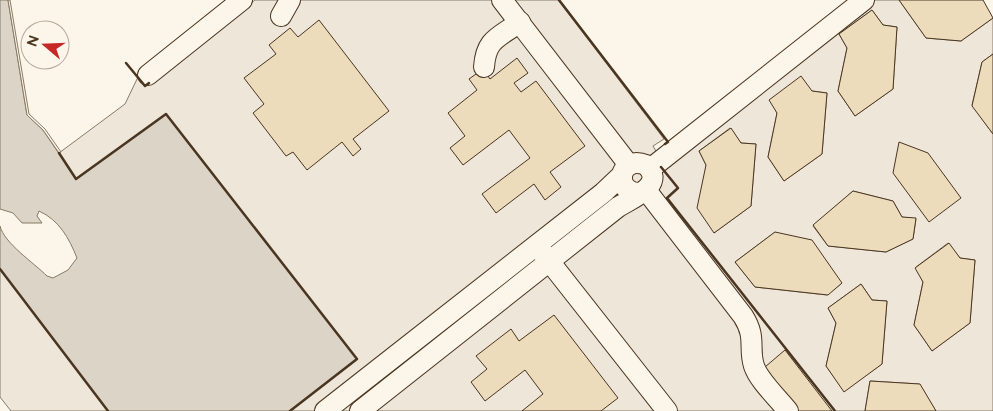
<svg xmlns="http://www.w3.org/2000/svg" width="993" height="411" viewBox="0 0 993 411" font-family="Raleway,sans-serif">
	<rect width="100%" height="100%" fill="#fbf6e9"/>
	<g fill="#ede6d9" stroke="#887966" fill-rule="evenodd">
		<path d="M255 0H558L664 139 653 146 666 168 871 0H899L926 38 961 41 993 18V54L982 62 972 105 993 134V411H936L919 384 870 381 865 411H290L357 359 166 114 76 179 59 153 125 104 138 77 146 85ZM872 10 883 25 897 27 893 89 855 116 838 91 847 48 839 34ZM812 91 827 93 822 154 784 181 768 157 777 113 770 100ZM730 128 741 143 756 144 751 206 714 233 706 165 699 151ZM853 191 893 201 902 217 916 219 913 239 886 252 828 246 813 226ZM775 232 841 283V284L827 295 755 287 735 262ZM948 243 960 258 975 260 970 323 932 351 914 325 923 282 916 267ZM861 284 872 300 887 301 882 364 844 391 826 366 836 323 828 308Z"/>
		<polygon points="0,269 108,411 11,411 0,397"/>
	</g>
	<path fill="#dcd4c6" stroke="#887966" d="M0 0H8L27 115 43 130 76 179 166 114 357 359 290 411H108L0 269V226C4 243 34 263 47 276L53 278 68 270 77 258C69 238 59 220 39 211L37 216 42 223H22L13 213 0 209Z"/>
	<polygon fill="#fbf6e9" stroke="#887966" points="8,0 10,0 29,114 45,129 61,152 59,153 43,130 27,115"/>
	<g fill="#ecdcbc" stroke="#4a3520">
		<polygon points="899,0 983,0 993,18 961,41 926,38"/>
		<polygon points="872,10 883,25 897,27 893,89 855,116 838,91 847,48 839,34"/>
		<polygon points="319,20 389,111 353,139 361,149 353,156 342,142 307,170 293,152 286,156 253,113 264,104 244,78 276,54 269,45 290,28 298,37"/>
		<polygon points="993,54 993,134 972,106 982,62"/>
		<polygon points="517,58 528,73 514,83 521,92 536,81 585,146 550,172 561,187 545,200 534,184 496,213 482,194 530,158 509,130 463,165 450,148 465,136 448,113 477,90 469,79 483,69 490,79"/>
		<polygon points="801,76 812,91 827,93 822,154 784,181 768,157 777,113 769,100"/>
		<polygon points="731,128 741,143 756,144 751,206 714,233 697,208 706,165 699,151"/>
		<polygon points="899,142 928,153 961,198 929,222 893,173"/>
		<polygon points="853,191 893,201 902,217 916,218 913,239 886,252 828,246 813,225"/>
		<polygon points="775,232 812,240 842,283 828,295 755,287 735,262"/>
		<polygon points="949,243 960,258 975,260 970,323 932,351 914,325 923,282 915,268"/>
		<polygon points="861,284 872,300 887,301 882,364 844,392 826,366 836,323 828,308"/>
		<polygon points="554,315 618,398 601,411 522,411 543,394 525,370 485,401 471,382 487,369 476,356 511,329 519,341"/>
		<polygon points="785,350 832,411 798,411 765,367"/>
		<polygon points="870,381 920,384 936,411 865,411"/>
	</g>
	<g fill="none" stroke-linecap="round" stroke-linejoin="round">
		<g stroke="#4a3520" stroke-width="22">
			<g id="minor">
				<polyline points="502,0 629,165"/>
				<polyline points="281,16 290,0"/>
				<path d="M484 67C486 39 498 38 520 22"/>
				<polyline points="148,75 242,0"/>
				<polyline points="650,169 864,0"/>
				<path d="M646 190 743 316C757 338 748 347 754 366 759 381 778 398 788 411"/>
				<polyline points="542,252 667,411"/>
				<polyline points="325,411 603,193 622,175"/>
				<path d="M360 411 618 207C632 198 667 185 646 165 618 154 612 194 641 193"/>
			</g>
		</g>
		<use href="#minor" stroke="#fbf6e9" stroke-width="20"/>
		<g stroke="#4a3520" stroke-width="2.5">
			<polyline points="559,0 668,142 665,144"/>
			<polyline points="126,63 145,86 149,83"/>
			<polyline points="59,153 76,179 166,114 357,359 290,411"/>
			<polyline points="661,167 678,188 667,198 835,411"/>
			<polyline points="0,269 108,411"/>
		</g>
	</g>
	<g transform="translate(45 45) rotate(289)"><circle r="24" fill="#fbf6e9" stroke="#b4a999"/>
	<path d="M0-4L9 19L0 12L-9 19Z" fill="#c62828"/>
	<text y="-8" font-size="14" font-weight="bold" text-anchor="middle" fill="#4a3520">N</text>
	</g>
</svg>
